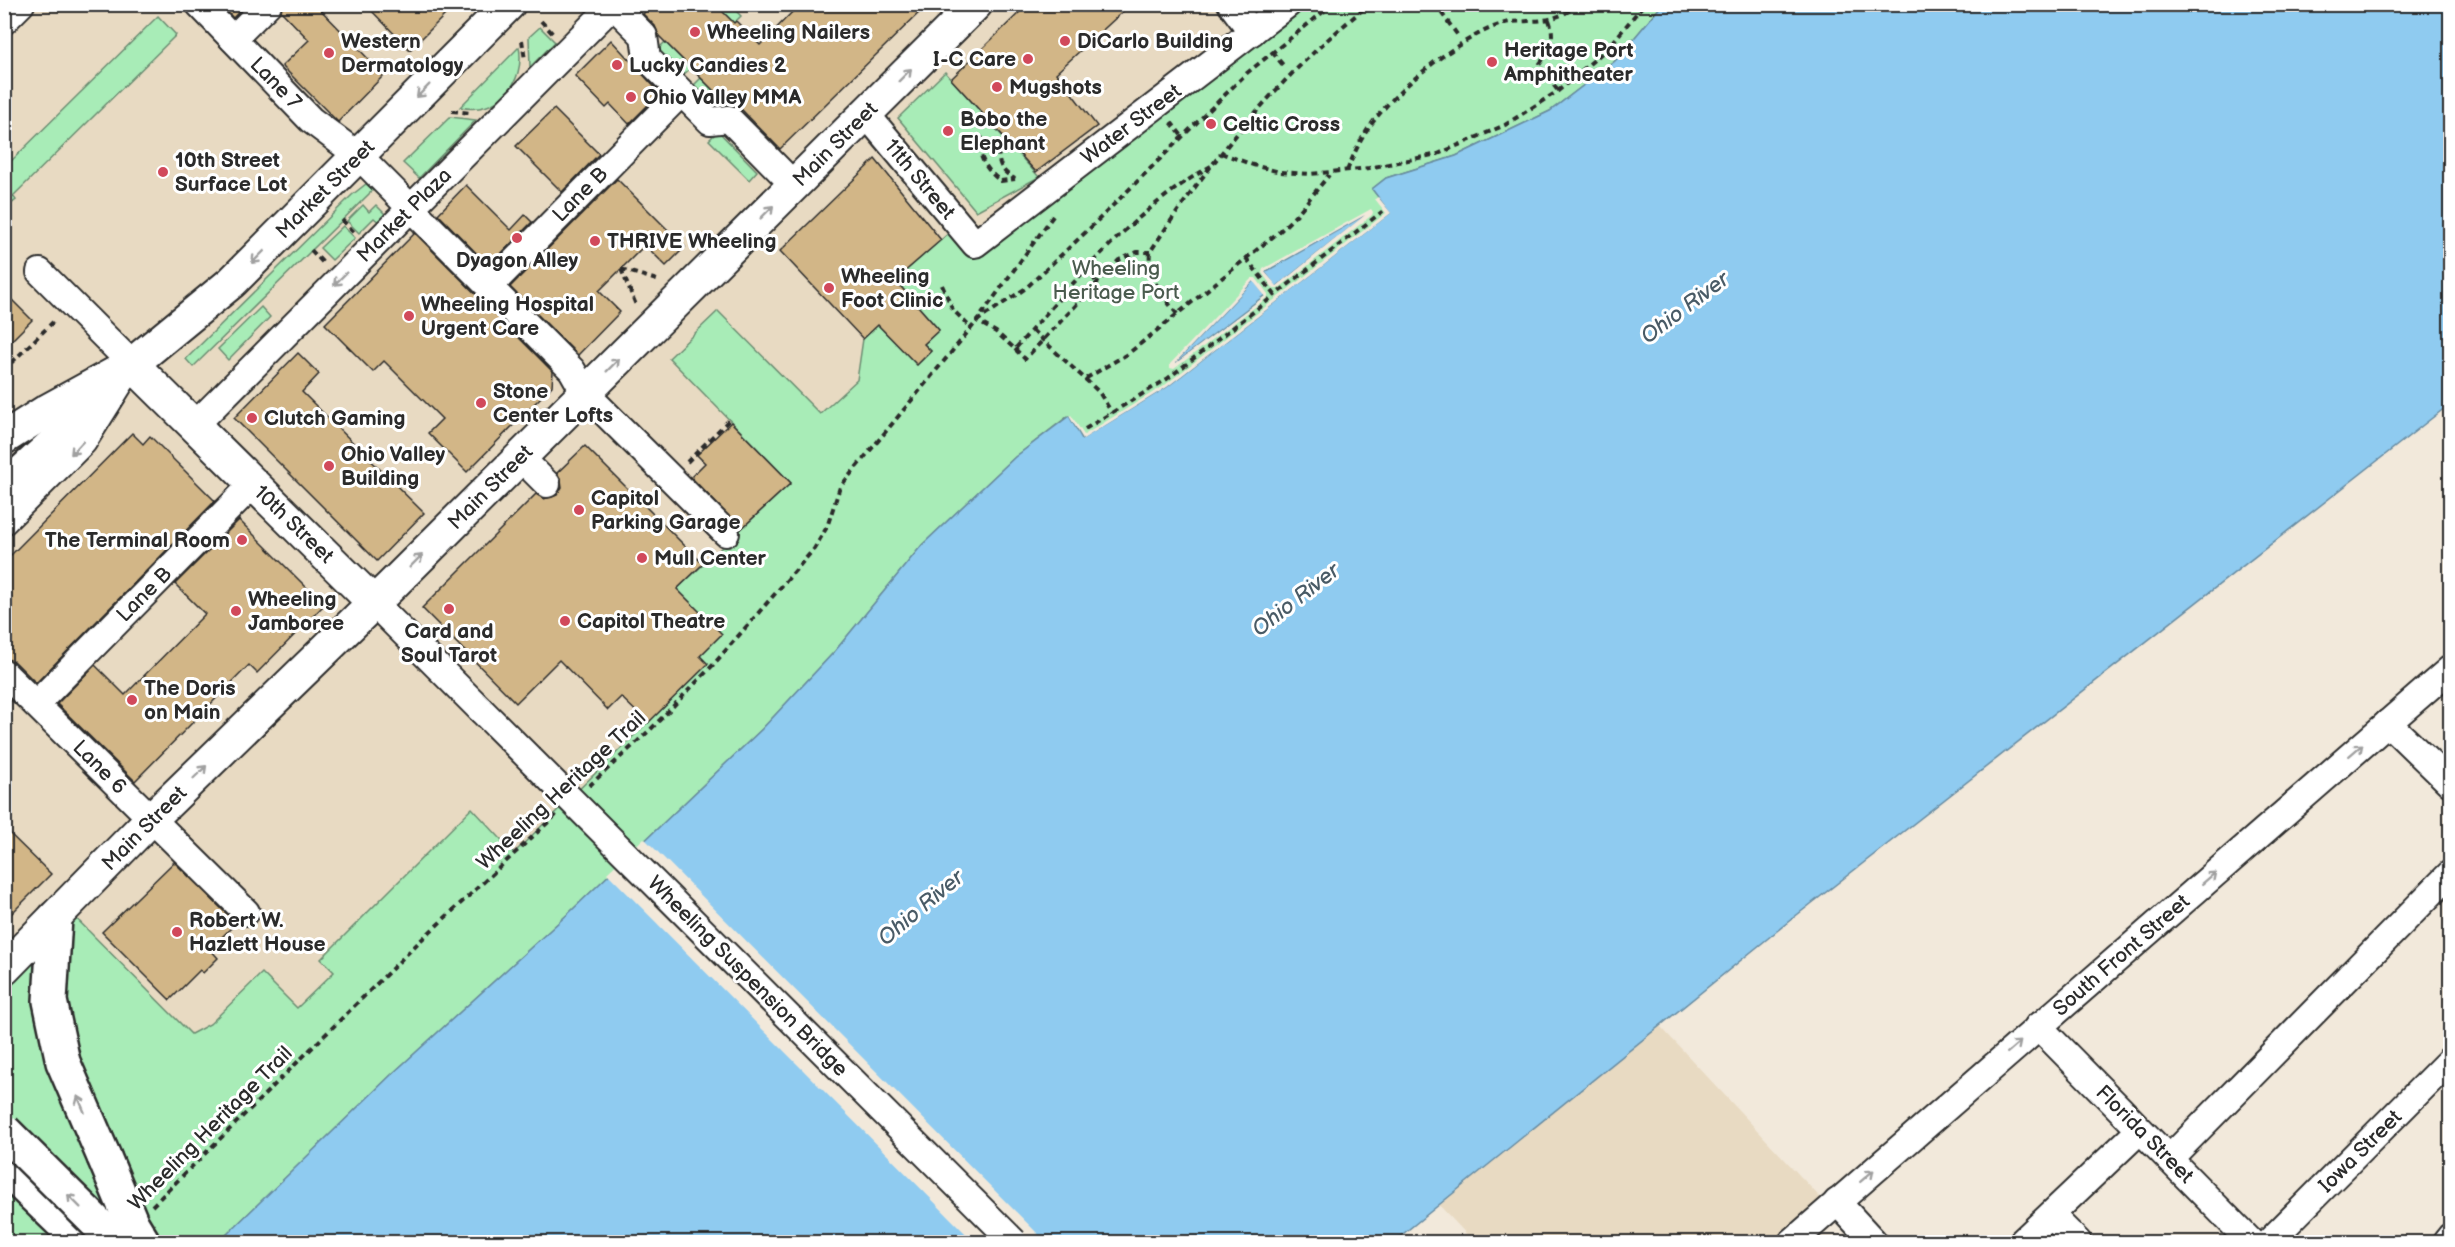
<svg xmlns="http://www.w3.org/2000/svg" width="2455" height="1247" viewBox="0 0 2455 1247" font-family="'Balsamiq Sans',sans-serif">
	<rect width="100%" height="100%" fill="#f2e9db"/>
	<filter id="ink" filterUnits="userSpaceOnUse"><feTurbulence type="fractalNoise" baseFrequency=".0167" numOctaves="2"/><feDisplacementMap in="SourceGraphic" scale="12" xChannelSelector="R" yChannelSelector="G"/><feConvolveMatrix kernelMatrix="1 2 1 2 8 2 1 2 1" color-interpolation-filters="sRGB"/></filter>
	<g filter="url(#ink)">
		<g fill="#e8dac2">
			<polygon points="5,5 1287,5 975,244 958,225 895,280 939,330 931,351 677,589 700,656 708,664 558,809 555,815 514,853 472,808 321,959 334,972 297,1008 261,974 210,1024 191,1034 70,912 5,980 5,521 118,387 5,434"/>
			<polygon points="1660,1026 1830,1208 1793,1242 1474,1242 1439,1205"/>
		</g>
		<g fill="#a8ecb7" stroke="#6a8c71" stroke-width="1.5">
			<polygon points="715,5 730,5 741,16 734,23"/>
			<polygon points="1288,5 1662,5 1615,61 1550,111 1456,156 1386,178 1372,189 1391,213 1167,387 1083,439 1068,416 1015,457 922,545 835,651 762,729 570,912 391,1075 219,1242 5,1242 5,969 65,907 191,1034 210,1024 262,973 297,1008 334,972 321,959 472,808 514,853 707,664 700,656 677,589 791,483 669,358 718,311 820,414 857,380 863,339 878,325 917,365 931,351 924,344 939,330 895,280 958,225 974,244"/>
			<polygon points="158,16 176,35 13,196 16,200 5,209 5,167"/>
			<polygon points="540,27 555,42 530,67 529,37"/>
			<polygon points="665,42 691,68 683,75 673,65 666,71 651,56"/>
			<path d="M519 47C526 83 497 116 460 107Z"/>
			<polygon points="945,72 1039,177 976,211 898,118"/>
			<polygon points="701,78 727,104 716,115 687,92"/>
			<polygon points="450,117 476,120 419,178 403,163"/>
			<polygon points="718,131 757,171 749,180 709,140"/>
			<polygon points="366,184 373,190 193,367 186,359 352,195"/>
			<polygon points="363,205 369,212 376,205 388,217 381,224 374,218 359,233 347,221"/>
			<polygon points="343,226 355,238 332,260 320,248"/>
			<polygon points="261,307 270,317 228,360 218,349"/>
		</g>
		<g fill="#8fcbf0" stroke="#678ba1" stroke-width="1.5">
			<polygon points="1662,5 2450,5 2450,404 1793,918 1393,1242 219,1242 391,1075 570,912 762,729 835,651 922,545 1015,457 1069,416 1082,439 1167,387 1390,213 1372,189 1386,178 1456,156 1550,111 1615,61"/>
			<polygon points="1370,212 1276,287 1265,272"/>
			<polygon points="1254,280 1265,295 1172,366"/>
		</g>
		<g fill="#f2e9db" fill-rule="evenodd">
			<polygon points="1378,197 1391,213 1167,387 1083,439 1069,416 1071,415 1084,435 1165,385 1386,213 1375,199"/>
			<path d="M1371 209 1373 212 1372 215 1278 289H1274L1262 273 1263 269ZM1365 215 1277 286 1265 272V271Z"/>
			<path d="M1252 278H1256L1268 294V297L1174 369 1170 368V364ZM1253 281 1265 296 1176 363V362Z"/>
			<polygon points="644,838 1046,1242 974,1242 607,873"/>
		</g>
		<g fill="#d2b687" stroke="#2b2b2b" stroke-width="1.5">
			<polygon points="220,4 246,4 233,18"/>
			<polygon points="283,4 315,4 384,75 338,122 282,66 309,40 281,11"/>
			<polygon points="365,4 456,4 410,50"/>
			<polygon points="652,4 715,4 734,23 736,21 760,45 800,4 928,4 780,149 740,108 727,104 659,36 655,26 643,14"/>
			<polygon points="1028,4 1131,4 1056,73 1097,126 1036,172 951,79"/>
			<polygon points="611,40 660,93 629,124 610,104 606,108 575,76"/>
			<polygon points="554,109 599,154 562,192 516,146"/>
			<polygon points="875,159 941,240 895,280 939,330 924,344 931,351 917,365 878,325 863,339 780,251"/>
			<polygon points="617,179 685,247 666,266 645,245 599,291 620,312 578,355 510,287"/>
			<polygon points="466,185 511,230 525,215 532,222 489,266 438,214"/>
			<polygon points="415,233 553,372 552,386 467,472 428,433 442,419 384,361 373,372 325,324"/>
			<polygon points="4,292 32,320 4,348"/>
			<polygon points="298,353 319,374 302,392 424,513 377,561 234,418"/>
			<polygon points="731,422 791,483 741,529 691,477 705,463 697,455"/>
			<polygon points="132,433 143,444 150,436 215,501 36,683 15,662 4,658 4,562"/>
			<polygon points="585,446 703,564 677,589 722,634 700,656 708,664 648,723 621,697 608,710 559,660 516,703 422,608 536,494 544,499 557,495 562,487 561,480 557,473"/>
			<polygon points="239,520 324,605 257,673 249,665 135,781 57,704 95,665 125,695 205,614 175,584"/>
			<polygon points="4,828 51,874 4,921"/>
			<polygon points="174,862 236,923 210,949 218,958 203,973 200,970 170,1000 102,932"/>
		</g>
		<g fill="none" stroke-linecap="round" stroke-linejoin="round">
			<g stroke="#2b2b2b" stroke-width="30">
				<g id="minor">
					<polyline points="199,4 311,120 359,156 572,370 585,393 726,533"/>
					<polyline points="612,4 644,36 647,58 710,121 729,119 794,185"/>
					<polyline points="1231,4 1252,32"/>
					<polyline points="4,21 21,4"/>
					<polyline points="233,39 268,4"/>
					<polyline points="866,114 975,244 1288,4"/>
					<polyline points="489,287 672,102"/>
					<polyline points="194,426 613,5"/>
					<polyline points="520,457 547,484"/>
					<polyline points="4,521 83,442 132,364 40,272"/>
					<polyline points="374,603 481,710"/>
					<polyline points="4,673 246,912"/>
					<polyline points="36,704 253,484"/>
					<polyline points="2388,723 2450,783"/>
					<polyline points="2038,1026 2251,1242"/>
					<polyline points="2169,1159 2450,874"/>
					<polyline points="1837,1202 1874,1242"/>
					<polyline points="2051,1215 2078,1242"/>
					<polyline points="1792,1242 2450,669"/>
					<polyline points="2022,1242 2140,1130"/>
					<polyline points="2269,1242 2450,1060"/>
					<polyline points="2446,1242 2450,1237"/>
				</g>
			</g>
			<g stroke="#2b2b2b" stroke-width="36">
				<g id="major">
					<polyline points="132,364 374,603"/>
					<polyline points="4,438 48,410 132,364 232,282 509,4"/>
					<polyline points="4,969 151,819 390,587 976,4"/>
				</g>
			</g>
			<g stroke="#2b2b2b" stroke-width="38">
				<g id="highway">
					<polyline points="4,489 72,427 132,364"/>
					<polyline points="55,918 50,1001 63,1062 104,1157"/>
					<polyline points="4,1167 82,1242"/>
				</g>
			</g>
			<g stroke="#2b2b2b" stroke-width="4" stroke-dasharray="6 4.5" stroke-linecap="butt">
				<polyline points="1435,4 1459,37"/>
				<path d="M1549 20C1556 38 1550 50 1539 65L1558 91"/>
				<polyline points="541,21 553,34"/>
				<polyline points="522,40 525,60"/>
				<polyline points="1272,52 1283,65"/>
				<polyline points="452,111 471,113"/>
				<polyline points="1171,122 1182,136"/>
				<path d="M982 136C974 152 987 172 1001 181L1015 179"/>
				<path d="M1003 141C994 156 999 171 1015 179"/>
				<polyline points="1221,153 1253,165 1280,172 1311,174 1369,168 1438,154 1505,125 1558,91 1609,47 1644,4"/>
				<path d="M1347 171C1353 156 1359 142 1368 129 1394 90 1460 36 1505 23 1512 21 1520 22 1528 21 1548 21 1563 17 1579 4"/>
				<path d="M1053 216 977 321 996 332 1015 349C1074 282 1132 211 1211 166"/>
				<polyline points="342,220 354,232"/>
				<polyline points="311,250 325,265"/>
				<polyline points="1246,258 1275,295 1383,211"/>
				<polyline points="1089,266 1096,283"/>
				<polyline points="621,269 660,281"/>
				<polyline points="621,269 636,305"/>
				<polyline points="942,285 953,310 971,328"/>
				<path d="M1177 314C1162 295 1147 277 1150 252 1210 160 1283 72 1370 4"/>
				<polyline points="1032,330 1085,379 1129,353 1280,231 1297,214 1329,175"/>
				<polyline points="1015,349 1025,359 1119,260 1137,252 1150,252"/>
				<polyline points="4,370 53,322"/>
				<polyline points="1085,379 1099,392 1112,413"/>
				<polyline points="1085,429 1167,379 1275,295"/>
				<polyline points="687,462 729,420"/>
				<polyline points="589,786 651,729 713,665 814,549 827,527 840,487 977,321 1026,288 1087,231 1247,73 1333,4"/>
				<polyline points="152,1206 420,941 556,815"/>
			</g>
			<use href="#minor" stroke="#fff" stroke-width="26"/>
			<use href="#major" stroke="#fff" stroke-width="32"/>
			<use href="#highway" stroke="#fff" stroke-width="33"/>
			<g stroke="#2b2b2b" stroke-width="30" stroke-linecap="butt">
				<polyline id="minor-bridge" points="481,710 1014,1242"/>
			</g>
			<g stroke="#2b2b2b" stroke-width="38" stroke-linecap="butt">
				<g id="highway-bridge">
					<polyline points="4,1131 116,1242"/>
					<polyline points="104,1157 132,1224 143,1242"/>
				</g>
			</g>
			<use href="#minor-bridge" stroke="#fff" stroke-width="26"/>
			<use href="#highway-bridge" stroke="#fff" stroke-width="33"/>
		</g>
		<defs><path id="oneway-shaft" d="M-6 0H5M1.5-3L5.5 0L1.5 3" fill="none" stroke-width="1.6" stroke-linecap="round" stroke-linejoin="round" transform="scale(1.5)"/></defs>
		<g stroke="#a0a0a0">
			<use href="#oneway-shaft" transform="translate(905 75) rotate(-45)"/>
			<use href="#oneway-shaft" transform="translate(423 91) rotate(135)"/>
			<use href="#oneway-shaft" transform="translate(767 212) rotate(-45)"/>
			<use href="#oneway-shaft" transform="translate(258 257) rotate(135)"/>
			<use href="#oneway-shaft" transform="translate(340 279) rotate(135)"/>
			<use href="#oneway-shaft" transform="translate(613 365) rotate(-45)"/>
			<use href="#oneway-shaft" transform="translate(77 448) rotate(133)"/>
			<use href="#oneway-shaft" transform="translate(416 561) rotate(-45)"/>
			<use href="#oneway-shaft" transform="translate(2356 750) rotate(-41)"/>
			<use href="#oneway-shaft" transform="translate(200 772) rotate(-44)"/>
			<use href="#oneway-shaft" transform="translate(2209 878) rotate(-41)"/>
			<use href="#oneway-shaft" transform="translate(2014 1047) rotate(-41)"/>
			<use href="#oneway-shaft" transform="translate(81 1104) rotate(-113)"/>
			<use href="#oneway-shaft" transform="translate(1867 1176) rotate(-41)"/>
			<use href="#oneway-shaft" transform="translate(74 1201) rotate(-135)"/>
		</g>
	</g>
	<g fill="#d1495b" stroke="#fff" stroke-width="2">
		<circle cx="695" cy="32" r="6"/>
		<circle cx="1065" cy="41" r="6"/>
		<circle cx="329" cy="53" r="6"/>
		<circle cx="1028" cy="59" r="6"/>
		<circle cx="1492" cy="62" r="6"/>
		<circle cx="617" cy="65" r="6"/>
		<circle cx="997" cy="87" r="6"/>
		<circle cx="631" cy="97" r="6"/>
		<circle cx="1211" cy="124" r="6"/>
		<circle cx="948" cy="131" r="6"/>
		<circle cx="163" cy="172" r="6"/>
		<circle cx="517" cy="238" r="6"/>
		<circle cx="595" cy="241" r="6"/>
		<circle cx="829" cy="288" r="6"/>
		<circle cx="409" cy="316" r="6"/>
		<circle cx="481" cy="403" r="6"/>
		<circle cx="252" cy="418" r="6"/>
		<circle cx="329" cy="466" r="6"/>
		<circle cx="579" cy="510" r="6"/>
		<circle cx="242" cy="540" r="6"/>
		<circle cx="642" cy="558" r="6"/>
		<circle cx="449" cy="609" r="6"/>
		<circle cx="236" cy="611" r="6"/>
		<circle cx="565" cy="621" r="6"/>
		<circle cx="132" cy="700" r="6"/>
		<circle cx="177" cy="932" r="6"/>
	</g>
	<g text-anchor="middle" stroke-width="6" stroke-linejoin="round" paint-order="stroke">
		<g font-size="21" font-weight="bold" fill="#2b2b2b" stroke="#fff" text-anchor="start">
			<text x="707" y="39">Wheeling Nailers</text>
			<text x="341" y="48">Western<tspan x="341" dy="24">Dermatology</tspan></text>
			<text x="1077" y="48">DiCarlo Building</text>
			<text x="1504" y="57">Heritage Port<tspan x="1504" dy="24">Amphitheater</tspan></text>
			<text x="1016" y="66" text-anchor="end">I-C Care</text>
			<text x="629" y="72">Lucky Candies 2</text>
			<text x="1009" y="94">Mugshots</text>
			<text x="643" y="104">Ohio Valley MMA</text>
			<text x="960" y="126">Bobo the<tspan x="960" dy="24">Elephant</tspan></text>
			<text x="1223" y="131">Celtic Cross</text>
			<text x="175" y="167">10th Street<tspan x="175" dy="24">Surface Lot</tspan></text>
			<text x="607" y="248">THRIVE Wheeling</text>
			<text x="517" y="267" text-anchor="middle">Dyagon Alley</text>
			<text x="841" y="283">Wheeling<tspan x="841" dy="24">Foot Clinic</tspan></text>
			<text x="421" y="311">Wheeling Hospital<tspan x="421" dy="24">Urgent Care</tspan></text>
			<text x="493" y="398">Stone<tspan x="493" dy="24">Center Lofts</tspan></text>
			<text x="264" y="425">Clutch Gaming</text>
			<text x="341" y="461">Ohio Valley<tspan x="341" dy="24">Building</tspan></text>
			<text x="591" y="505">Capitol<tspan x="591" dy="24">Parking Garage</tspan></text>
			<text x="230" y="547" text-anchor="end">The Terminal Room</text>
			<text x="654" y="565">Mull Center</text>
			<text x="248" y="606">Wheeling<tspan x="248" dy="24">Jamboree</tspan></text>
			<text x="577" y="628">Capitol Theatre</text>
			<text x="449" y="638" text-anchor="middle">Card and<tspan x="449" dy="24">Soul Tarot</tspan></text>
			<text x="144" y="695">The Doris<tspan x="144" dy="24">on Main</tspan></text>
			<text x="189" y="927">Robert W.<tspan x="189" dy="24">Hazlett House</tspan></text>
		</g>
		<g font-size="21" fill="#2b2b2b" stroke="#fff">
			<text transform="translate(276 83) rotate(46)" y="7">Lane 7</text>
			<text transform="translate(1131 124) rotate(-37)" y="7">Water Street</text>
			<text transform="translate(835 144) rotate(-45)" y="7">Main Street</text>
			<text transform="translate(920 179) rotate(50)" y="7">11th Street</text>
			<text transform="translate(325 189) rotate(-45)" y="7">Market Street</text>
			<text transform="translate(580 194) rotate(-45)" y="7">Lane B</text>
			<text transform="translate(404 215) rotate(-45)" y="7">Market Plaza</text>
			<text transform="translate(490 487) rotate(-45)" y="7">Main Street</text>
			<text transform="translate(294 524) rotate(44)" y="7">10th Street</text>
			<text transform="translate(144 594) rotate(-45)" y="7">Lane B</text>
			<text transform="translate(100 767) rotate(45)" y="7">Lane 6</text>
			<text transform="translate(561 790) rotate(-43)" y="7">Wheeling Heritage Trail</text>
			<text transform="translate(144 828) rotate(-45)" y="7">Main Street</text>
			<text transform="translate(2121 955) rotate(-41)" y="7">South Front Street</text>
			<text transform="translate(748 976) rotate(45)" y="7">Wheeling Suspension Bridge</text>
			<text transform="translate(210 1128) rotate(-45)" y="7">Wheeling Heritage Trail</text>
			<text transform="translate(2145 1134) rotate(45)" y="7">Florida Street</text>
			<text transform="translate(2360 1151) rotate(-45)" y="7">Iowa Street</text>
		</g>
		<g font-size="21" fill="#4a5b4e" stroke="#fff">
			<text x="1116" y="275">Wheeling<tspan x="1116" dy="24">Heritage Port</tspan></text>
		</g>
		<g font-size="22" font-style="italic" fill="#495b66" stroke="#fff">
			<text transform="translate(1684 307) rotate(-37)" y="8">Ohio River</text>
			<text transform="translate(1295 599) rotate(-38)" y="8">Ohio River</text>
			<text transform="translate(920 907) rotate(-40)" y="8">Ohio River</text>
		</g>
	</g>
	<rect width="2455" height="1247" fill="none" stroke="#fff" stroke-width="24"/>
	<rect x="12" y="12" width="2431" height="1223" fill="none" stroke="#2b2b2b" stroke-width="2" filter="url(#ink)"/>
</svg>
